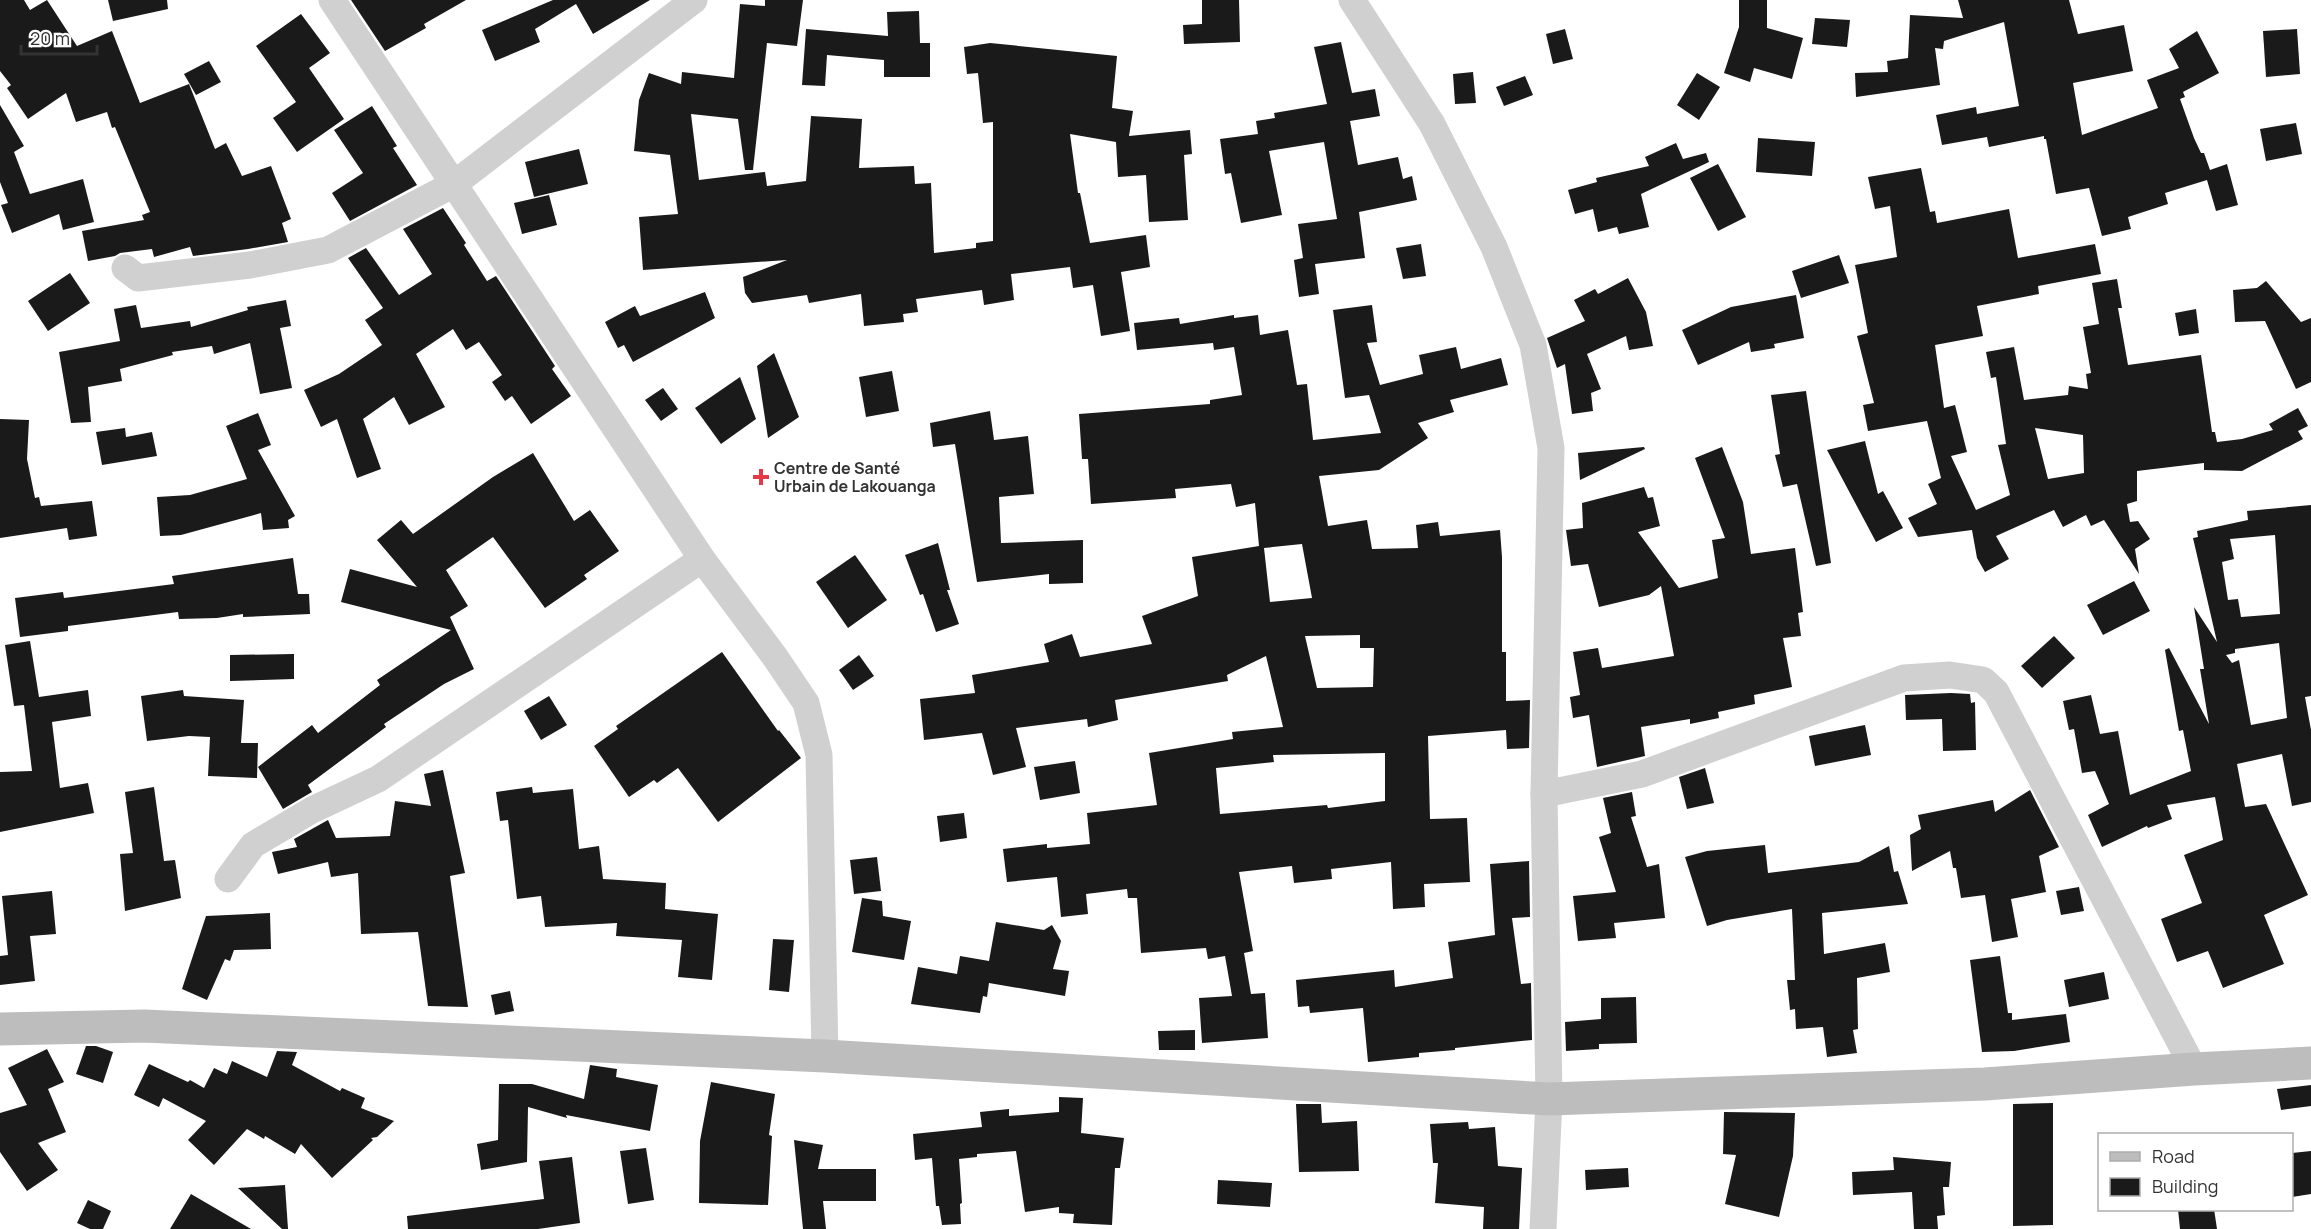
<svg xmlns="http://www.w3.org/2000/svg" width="2311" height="1229" viewBox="0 0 2311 1229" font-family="Manrope,sans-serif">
	<rect width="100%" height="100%" fill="#fff"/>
	<g fill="#1a1a1a" fill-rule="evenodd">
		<polygon points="0,0 24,0 30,10 47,0 77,46 112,31 140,103 189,84 215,149 226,143 242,176 271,166 291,219 282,223 288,242 248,249 193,256 190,247 154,257 152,249 120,253 115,256 88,261 82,231 144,220 142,215 150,212 115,127 112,128 107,112 76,122 66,93 28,119 7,88 11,85 0,71"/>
		<polygon points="108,0 167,0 168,9 113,21"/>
		<polygon points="351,0 466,0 424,24 426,28 385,51"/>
		<polygon points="553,0 650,0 593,34 576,4 535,29 540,42 495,61 482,30"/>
		<polygon points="765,0 803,0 797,46 767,43 753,170 745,170 738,119 691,114 699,180 765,172 767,186 806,181 811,116 862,119 859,168 914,166 915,184 931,183 934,253 976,248 976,243 993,241 993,122 983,123 978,73 967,74 964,47 990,43 1117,56 1112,108 1133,111 1129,136 1190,130 1192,154 1184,155 1188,220 1149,222 1146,175 1118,177 1116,142 1070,134 1078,193 1080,193 1090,243 1146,235 1150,267 1121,272 1130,331 1101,336 1093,285 1073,288 1070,267 1011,274 1014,300 984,305 982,290 916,299 918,312 903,314 904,322 864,326 861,294 809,303 807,295 752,303 745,293 743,277 787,260 643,270 639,217 678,214 670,155 634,151 639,100 649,73 681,84 682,72 734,78 740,4 765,6"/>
		<polygon points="1202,0 1239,0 1240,42 1184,44 1183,25 1202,24"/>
		<polygon points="1739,0 1767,0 1767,28 1803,38 1792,79 1754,68 1750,82 1724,73 1739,27"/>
		<polygon points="1958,0 2069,0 2078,34 2124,25 2133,71 2073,83 2082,135 2158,108 2147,80 2179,68 2169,49 2197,31 2219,73 2183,92 2185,97 2180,99 2194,138 2201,153 2204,153 2210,170 2227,164 2238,205 2216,211 2207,180 2165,193 2168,204 2128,217 2131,229 2102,236 2089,188 2056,194 2046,139 2044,139 2044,136 1989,147 1987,137 1942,145 1936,115 1976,107 1977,114 2019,106 2004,22 1944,41 1943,49 1935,48 1940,85 1856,97 1855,73 1888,72 1887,61 1908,58 1910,15 1963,18"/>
		<polygon points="919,11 920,43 930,43 930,77 884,77 884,60 827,55 825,86 802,85 806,29 888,36 887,12"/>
		<polygon points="301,14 330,53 309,68 344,119 297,152 273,118 296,102 256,46"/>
		<polygon points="1815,18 1850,20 1847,47 1812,44"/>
		<polygon points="1565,29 1573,59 1553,64 1546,34"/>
		<polygon points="2297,29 2300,74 2266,77 2263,31"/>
		<polygon points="1341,42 1352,93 1375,89 1380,116 1350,121 1358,165 1398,157 1403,179 1412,176 1417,200 1359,212 1365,258 1315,264 1319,294 1299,297 1294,260 1303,258 1298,224 1337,219 1324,142 1269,151 1282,215 1241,223 1231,173 1225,174 1220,139 1258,134 1256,121 1275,118 1274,113 1327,104 1314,47"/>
		<polygon points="209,61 221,82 196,95 184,74"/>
		<polygon points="1473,72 1476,103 1455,104 1453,74"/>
		<polygon points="1697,73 1720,87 1699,120 1677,105"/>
		<polygon points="1525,76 1533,95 1504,106 1496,87"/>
		<polygon points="0,105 24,146 14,152 30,194 83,179 94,222 63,230 59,214 12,233 1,205 8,203 0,182"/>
		<polygon points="372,106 397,146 393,148 417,185 350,221 332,193 363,173 334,130"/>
		<polygon points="2296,123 2302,154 2266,161 2260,129"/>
		<polygon points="1758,138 1815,142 1812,176 1756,172"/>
		<polygon points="1676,143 1683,159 1706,153 1709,162 1641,194 1649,227 1619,234 1617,227 1598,232 1593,209 1575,214 1568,190 1597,182 1596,178 1649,166 1645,157"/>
		<polygon points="579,149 588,184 534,197 525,162"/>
		<polygon points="1718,164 1746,217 1718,231 1690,178"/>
		<path d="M1921 168 1930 212 1935 211 1937 223 2009 209 2018 258 2095 244 2101 274 2038 286 2039 294 1977 306 1983 336 1935 345 1944 408 1955 405 1967 452 1951 456 1976 510 2010 495 1998 445 2006 444 1996 377 1991 378 1986 352 2014 347 2024 400 2068 395 2069 386 2088 389 2086 374 2091 373 2083 327 2099 324 2092 283 2117 279 2122 308H2118L2128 365 2201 355 2212 432H2215L2217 442 2242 439 2273 430 2269 424 2298 408 2308 426 2298 431 2303 439 2242 471 2204 470V463L2137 471V501L2127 504 2130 522 2138 521 2150 539 2135 549 2139 574 2104 520 2091 526 2086 515 2063 527 2054 510 1996 536 2009 559 1985 572 1977 558 1972 530 1918 537 1908 518 1937 504 1928 484 1941 478 1927 421 1868 431 1863 405 1874 403 1857 336 1868 333 1855 265 1897 257 1890 206 1875 209 1868 177ZM2035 428 2083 435 2084 473 2048 479Z"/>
		<polygon points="549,195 557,225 522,234 514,203"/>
		<polygon points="443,208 466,243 464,245 487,281 496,276 555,366 552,369 571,396 531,424 512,396 505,401 492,382 502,375 479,342 466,350 453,329 416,354 445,407 409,425 394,397 363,419 381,469 357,478 337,419 321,427 304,390 339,374 382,345 365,320 383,308 348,258 366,248 399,295 432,274 403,229"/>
		<polygon points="1421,244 1426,276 1403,279 1396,248"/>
		<polygon points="1839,255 1849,283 1801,298 1792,271"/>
		<polygon points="70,273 90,303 48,331 28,301"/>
		<polygon points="1628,278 1646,312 1653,346 1629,350 1626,336 1587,354 1601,389 1591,393 1593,411 1572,414 1565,364 1557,368 1547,338 1585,321 1574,300 1595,289 1598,294"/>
		<polygon points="2266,281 2301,322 2311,318 2311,382 2296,389 2265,321 2235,322 2233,290 2257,288"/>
		<polygon points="705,292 715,318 633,362 624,345 618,348 605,322 635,306 640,316"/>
		<polygon points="1796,295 1804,338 1774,344 1775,348 1751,352 1749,342 1698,365 1682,330 1731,307"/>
		<polygon points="286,300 291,326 280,328 292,388 260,394 250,343 214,354 212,346 172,352 173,355 120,369 122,381 88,387 91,422 71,423 59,352 120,341 114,309 136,305 141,328 190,321 191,327 248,310 247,307"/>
		<path d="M1372 305 1377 342 1367 343 1380 385 1423 374 1419 355 1456 347 1461 369 1501 358 1508 385 1450 400 1454 412 1418 423 1428 438 1379 470 1319 476 1328 526 1367 520 1372 549 1418 548 1416 525 1438 522 1440 536 1500 530 1502 557V652H1506V701L1530 700 1529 748 1507 749 1506 730 1428 736 1430 819 1467 818 1470 882 1424 884 1425 907 1393 909 1391 862 1331 869 1332 879 1294 883 1292 866 1239 872 1253 951 1244 953 1251 994 1265 993 1268 1038 1202 1043 1199 998 1232 996 1225 956 1208 959 1206 948 1141 953 1137 898H1128L1127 889 1086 894 1088 914 1061 917 1057 877 1007 882 1003 849 1047 844V848L1090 844 1087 813 1157 805 1149 753 1233 739 1232 732 1283 727 1266 656 1227 675 1228 681 1115 700 1118 720 1088 727 1087 719 1016 728 1026 767 993 775 982 733 924 740 920 699 975 693 972 675 1049 662 1044 644 1072 634 1080 657 1152 644 1142 616 1198 596 1192 557 1259 546 1255 503 1236 507 1231 484 1175 489 1176 498 1091 504 1088 459H1082L1079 414 1210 404V400L1242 395 1234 347 1214 350 1213 343 1137 350 1134 323 1179 318 1180 324 1234 315V318L1258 315 1260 335 1288 330 1297 385 1307 384 1313 440 1381 433 1369 395 1345 398 1333 310ZM1302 544 1312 598 1270 602 1264 548ZM1360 635V648H1374L1373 687 1317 688 1305 636ZM1385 753V801L1328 808 1327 805 1220 814 1216 768 1274 762 1273 755Z"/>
		<polygon points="2196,309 2199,333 2179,336 2175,313"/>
		<polygon points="774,353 799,417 768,438 757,366"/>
		<polygon points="892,371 899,411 866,417 859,377"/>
		<polygon points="740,377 756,419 721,444 695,408"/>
		<polygon points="663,388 678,409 661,421 645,400"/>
		<polygon points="1806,391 1831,563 1816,566 1797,484 1783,487 1775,455 1780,454 1771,395"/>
		<polygon points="990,411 994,440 1028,436 1034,494 999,497 1001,543 1083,540 1083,583 1049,584 1049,574 977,582 955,444 933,447 930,423"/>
		<polygon points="258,413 271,445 258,450 295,516 288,520 289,528 263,530 261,513 181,535 160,536 157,497 190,495 247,479 226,426"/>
		<polygon points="0,419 29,420 27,459 35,498 39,497 41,506 92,501 97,536 69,540 67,528 0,538"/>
		<polygon points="125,428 126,437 152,432 157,456 102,465 96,432"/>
		<polygon points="1865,441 1878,494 1883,491 1903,528 1876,542 1827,450"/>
		<polygon points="1644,447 1645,449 1580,480 1578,453"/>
		<polygon points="1722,447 1743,502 1751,554 1795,548 1803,612 1798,613 1801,636 1783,638 1792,687 1754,695 1755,704 1718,712 1719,718 1690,724 1690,719 1641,727 1645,756 1597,767 1589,715 1573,718 1570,697 1580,695 1573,652 1598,648 1602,668 1674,656 1661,586 1649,595 1599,607 1588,564 1571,566 1566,530 1583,528 1582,503 1644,487 1648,498 1653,497 1660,526 1638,532 1679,588 1718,578 1712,540 1725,538 1695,458"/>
		<polygon points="533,453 574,521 590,510 619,551 584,575 587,579 545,608 493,537 446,570 468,606 450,617 474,669 444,684 384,724 386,727 308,785 312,792 283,809 258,767 312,725 318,733 380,685 377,680 451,630 341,602 350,569 417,587 377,540 401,520 413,534 493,477"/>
		<path d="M2311 505V696L2305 697 2311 730V802L2292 806 2282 754 2237 764 2245 807 2266 804 2308 895 2264 915 2284 964 2223 988 2208 951 2177 962 2161 919 2202 903 2184 855 2223 840 2215 797 2167 805 2172 819 2148 828 2147 826 2102 847 2088 815 2109 804 2095 771 2082 773 2074 729 2069 730 2063 701 2091 695 2100 734 2118 731 2130 795 2191 771 2183 730 2179 731 2165 650 2169 648 2209 724 2200 669H2204L2194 607 2217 642 2193 538 2198 537 2197 531 2248 520 2247 511ZM2275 535 2280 614 2241 617 2238 599 2228 600 2222 562 2234 559 2230 539ZM2279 643 2287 718 2251 725 2239 660 2232 663 2226 655 2235 653V649Z"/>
		<polygon points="938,543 950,590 947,590 959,624 936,632 923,594 920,595 905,555"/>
		<polygon points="855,555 887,600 848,628 816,582"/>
		<polygon points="293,558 298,594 309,594 310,614 243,617 243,614 217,618 179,619 178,612 68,626 68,631 20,637 15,598 63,592 64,598 174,584 172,576"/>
		<polygon points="2134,581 2150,611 2103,635 2087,605"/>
		<polygon points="2054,636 2075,658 2042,688 2021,666"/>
		<polygon points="30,641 39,697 88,690 91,716 52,722 60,788 88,783 94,813 0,832 0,772 32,771 24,705 14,706 5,645"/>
		<polygon points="722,652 778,731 779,730 801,758 718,822 678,768 657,783 654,780 629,797 594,746 618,729 616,726"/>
		<polygon points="294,654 294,679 230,681 230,655"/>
		<polygon points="859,655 874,676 853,690 839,670"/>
		<polygon points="183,690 184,696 244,700 241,743 258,743 257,778 208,776 210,737 189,736 147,741 141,696"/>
		<polygon points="1951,693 1970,694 1971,703 1975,702 1976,750 1943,751 1942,719 1906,720 1905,695"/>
		<polygon points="549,696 567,725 541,740 524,711"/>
		<polygon points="1865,725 1871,755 1815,766 1809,736"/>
		<polygon points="1075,761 1080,793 1040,800 1034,767"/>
		<polygon points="1705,768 1714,803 1687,809 1679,777"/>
		<polygon points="443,770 465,873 450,876 468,1007 428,1006 418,932 361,934 358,873 331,877 328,862 278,874 272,852 297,847 294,839 328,820 336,838 390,836 395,801 431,806 424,774"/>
		<polygon points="154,787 164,861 175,860 181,898 125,911 120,854 133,853 125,792"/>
		<polygon points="532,787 533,793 573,789 579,849 599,846 603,879 666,883 665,909 718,914 712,980 678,977 682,940 616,936 617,923 545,927 541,896 517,899 508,820 500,821 496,792"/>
		<polygon points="2030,790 2059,847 2039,856 2046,892 2011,899 2018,937 1992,942 1985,895 1961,898 1956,868 1953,868 1950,851 1912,871 1910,835 1921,829 1918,815 1993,800 1995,812"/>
		<polygon points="1632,792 1636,816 1631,817 1647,867 1659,864 1665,918 1614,923 1616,938 1578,941 1573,896 1616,892 1599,837 1611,833 1603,798"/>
		<polygon points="964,813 967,838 940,842 937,816"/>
		<polygon points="1765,845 1768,873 1859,862 1889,846 1894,872 1898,871 1908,904 1822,913 1824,954 1885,943 1890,972 1857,978 1858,1029 1853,1030 1857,1053 1827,1057 1823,1027 1796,1029 1795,1009 1790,1010 1787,980 1795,980 1792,909 1727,920 1707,926 1685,857 1707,851"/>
		<polygon points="877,857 881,891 854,894 850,860"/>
		<polygon points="1529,861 1530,917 1512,918 1521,984 1531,983 1532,1040 1455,1048 1455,1050 1419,1053 1419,1057 1368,1062 1363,1008 1310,1013 1309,1006 1298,1007 1296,980 1394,970 1395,987 1453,978 1448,942 1495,935 1490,864"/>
		<polygon points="2079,887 2084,911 2061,915 2056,891"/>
		<polygon points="52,891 56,934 30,936 35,981 0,985 0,956 8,955 2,896"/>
		<polygon points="862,898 882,901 883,916 911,921 904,960 852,952"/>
		<polygon points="270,913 271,949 234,950 230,961 225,959 207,1000 182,989 206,916"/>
		<polygon points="996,922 1044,930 1052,925 1061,941 1053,969 1069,971 1065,996 989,983 987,997 983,996 980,1013 911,1004 918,967 957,974 960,956 989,961"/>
		<polygon points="773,939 794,940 789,992 769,990"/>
		<polygon points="2000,956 2008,1013 2012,1013 2012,1020 2066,1014 2070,1042 2014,1051 1982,1052 1970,960"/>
		<polygon points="2104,972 2109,999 2069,1007 2064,980"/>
		<polygon points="510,991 514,1011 495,1015 491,995"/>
		<polygon points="1636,997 1637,1043 1599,1044 1599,1049 1566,1051 1565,1022 1601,1019 1601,998"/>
		<polygon points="1195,1030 1195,1050 1159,1050 1158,1031"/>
		<polygon points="86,1046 96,1046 113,1052 103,1083 76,1074"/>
		<polygon points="47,1049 64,1082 48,1089 66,1132 38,1143 58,1170 27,1191 0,1152 0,1113 27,1105 8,1068"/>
		<polygon points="277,1051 297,1052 292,1065 340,1091 342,1088 365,1098 361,1108 394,1121 377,1137 371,1138 373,1140 332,1178 301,1144 295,1154 265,1136 264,1139 247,1129 214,1165 188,1140 206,1121 163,1098 159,1107 134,1095 149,1064 188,1082 190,1080 204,1088 214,1068 227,1074 232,1061 267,1077"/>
		<polygon points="590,1065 617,1069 616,1077 658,1085 650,1131 566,1115 567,1118 528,1107 527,1162 481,1170 477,1144 498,1140 499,1084 532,1084 584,1099"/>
		<polygon points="711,1082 775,1094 769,1135 772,1136 768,1205 699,1203 700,1141"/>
		<polygon points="2311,1085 2311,1106 2281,1110 2277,1089"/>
		<polygon points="1059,1097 1083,1098 1081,1133 1124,1138 1120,1168 1115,1168 1112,1225 1073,1223 1074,1214 1059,1213 1059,1207 1025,1212 1016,1151 977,1154 977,1157 959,1159 962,1203 960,1204 961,1224 942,1225 939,1206 936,1206 932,1158 915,1160 913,1134 982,1127 980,1112 1009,1109 1009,1116 1059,1112"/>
		<polygon points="2053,1103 2053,1225 2013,1226 2013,1104"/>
		<polygon points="1296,1104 1321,1104 1322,1123 1357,1121 1359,1171 1299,1172"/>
		<polygon points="1724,1112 1795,1113 1793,1156 1779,1217 1725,1204 1736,1155 1723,1154"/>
		<polygon points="1468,1122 1469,1129 1495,1127 1498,1166 1522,1168 1519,1229 1483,1229 1484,1207 1435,1203 1438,1163 1433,1163 1430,1124"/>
		<polygon points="794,1140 823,1145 818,1169 876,1169 876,1201 823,1201 826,1229 803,1229"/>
		<polygon points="646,1148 654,1200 628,1204 620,1151"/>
		<polygon points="2311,1151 2311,1194 2292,1197 2292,1153"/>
		<polygon points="572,1157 580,1223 538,1229 408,1229 407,1216 544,1199 539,1161"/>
		<polygon points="1893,1157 1951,1162 1949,1187 1943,1187 1945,1215 1937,1216 1938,1229 1914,1229 1912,1192 1853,1195 1852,1172 1894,1170"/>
		<polygon points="1628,1168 1629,1187 1586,1190 1585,1170"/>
		<polygon points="1218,1180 1272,1183 1270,1207 1217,1204"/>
		<polygon points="285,1185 288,1229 282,1229 238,1188"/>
		<polygon points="191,1194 251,1229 170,1229"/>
		<polygon points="88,1200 111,1211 103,1229 90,1229 77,1223"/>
		<polygon points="2178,1209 2214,1209 2217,1229 2180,1229"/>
	</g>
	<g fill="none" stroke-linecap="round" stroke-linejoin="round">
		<g stroke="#d0d0d0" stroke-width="27">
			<polyline points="332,0 702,559 775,657 806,703 819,755 825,1056"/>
			<polyline points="1352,0 1432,124 1494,247 1533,345 1551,448 1544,794 1549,1099 1543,1229"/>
			<polyline points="125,268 138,278 250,265 328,250 454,184 694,0"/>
			<polyline points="1544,794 1642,774 1904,678 1950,675 1983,680 1996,692 2194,1069"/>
			<polyline points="228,879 253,845 312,810 378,779 702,559"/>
		</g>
		<polyline stroke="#bdbdbd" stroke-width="33" points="0,1029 144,1026 825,1056 1549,1099 1985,1084 2194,1069 2311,1063"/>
	</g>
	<path fill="#e63946" stroke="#fff" stroke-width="2" d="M758 468h6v6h6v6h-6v6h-6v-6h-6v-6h6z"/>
	<g text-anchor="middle" stroke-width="6" stroke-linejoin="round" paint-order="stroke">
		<g font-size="16" font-weight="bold" fill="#333" stroke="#fff" text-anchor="start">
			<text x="774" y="474">Centre de Santé<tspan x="774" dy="18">Urbain de Lakouanga</tspan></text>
		</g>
	</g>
	<rect x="2098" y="1133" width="195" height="78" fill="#ffffff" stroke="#adadad" stroke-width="1.5"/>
	<rect x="2110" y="1152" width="30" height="9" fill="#bdbdbd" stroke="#adadad" stroke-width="1.5"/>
	<text x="2152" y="1163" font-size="18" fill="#333333">Road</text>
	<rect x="2110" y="1178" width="30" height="18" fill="#1a1a1a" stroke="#adadad" stroke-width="1.5"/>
	<text x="2152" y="1193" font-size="18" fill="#333333">Building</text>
	<path d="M21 45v9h76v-9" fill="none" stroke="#333333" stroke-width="3"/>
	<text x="30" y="45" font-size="18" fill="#333333" stroke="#ffffff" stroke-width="4.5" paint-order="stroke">20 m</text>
</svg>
